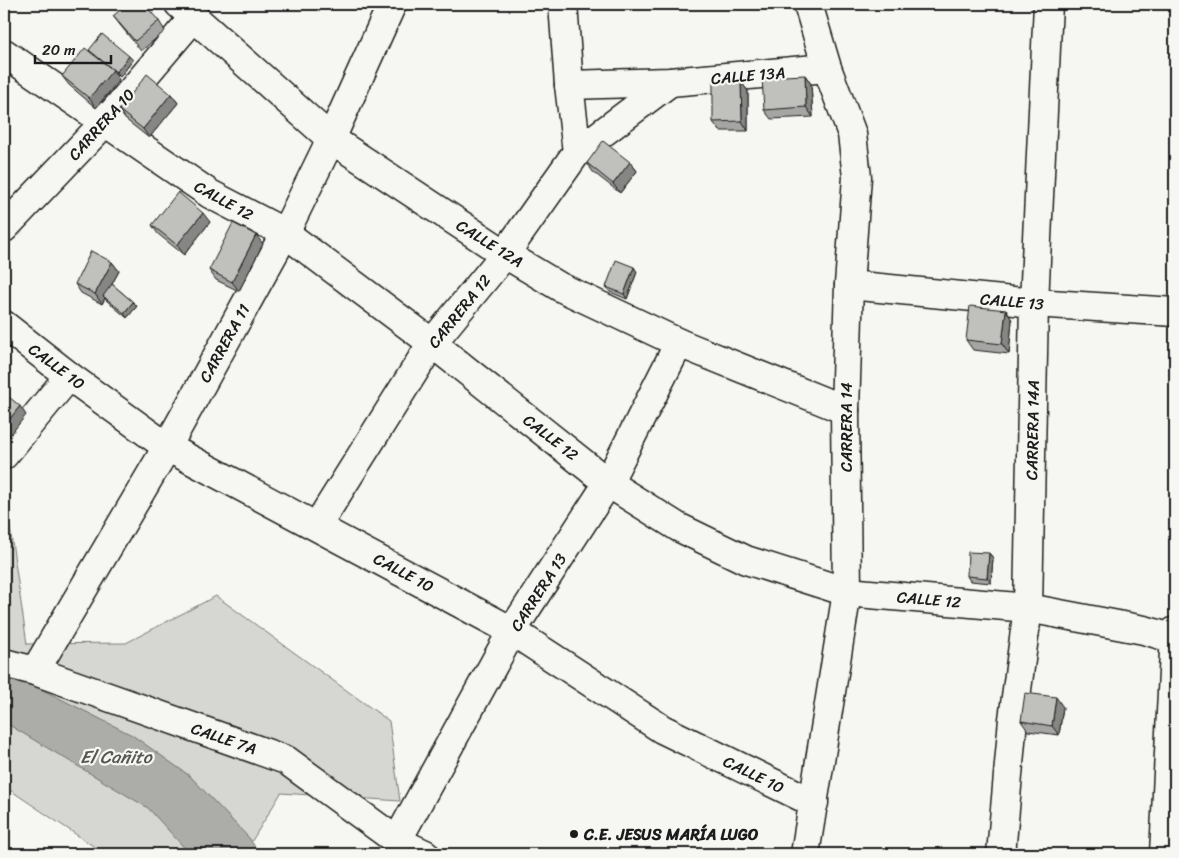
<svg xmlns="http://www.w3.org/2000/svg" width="1179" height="858" viewBox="0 0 1179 858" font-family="Sriracha,sans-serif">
	<rect width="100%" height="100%" fill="#f6f6f2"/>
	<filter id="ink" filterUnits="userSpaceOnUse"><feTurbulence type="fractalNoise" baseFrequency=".02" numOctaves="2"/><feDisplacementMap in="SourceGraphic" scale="10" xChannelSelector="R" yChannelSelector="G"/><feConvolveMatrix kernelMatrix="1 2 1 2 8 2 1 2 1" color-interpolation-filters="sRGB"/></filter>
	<g filter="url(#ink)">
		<polygon fill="#d6d6d2" stroke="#797977" points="4,487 27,644 126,643 216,596 389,721 400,801 281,793 247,849 253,854 105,854 4,786"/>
		<polygon fill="#acaca9" stroke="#727271" points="4,675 45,691 132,735 190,776 250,839 259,854 190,854 148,808 4,722"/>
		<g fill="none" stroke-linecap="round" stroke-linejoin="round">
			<g stroke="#1c1c1c" stroke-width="31">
				<g id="minor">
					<polyline points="179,4 331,139 505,254 560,287 679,343 845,410"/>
					<polyline points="4,53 210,194 285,233 432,343 608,483 678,527 746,560 847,592 1028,608 1144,630 1175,639"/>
					<polyline points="569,85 670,82 827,68"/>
					<polyline points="577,152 670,82"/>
					<polyline points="4,228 105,122 194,17"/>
					<polyline points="849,285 1034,303 1175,312"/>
					<polyline points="4,325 69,376 167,447 512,631 662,729 814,803"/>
					<polyline points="4,455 69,376"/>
					<polyline points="317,526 432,343 505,254 577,152 569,85 563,4"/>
					<polyline points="4,663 35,671 286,760 397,841 425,854"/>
					<polyline points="35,671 167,447 285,233 331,139 392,4"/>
					<polyline points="397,841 512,631 608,483 679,343"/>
					<polyline points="805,854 847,592 845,410 849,285 857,177 852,134 827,68 808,4"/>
					<polyline points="1001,854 1013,719 1028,608 1034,303 1048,4"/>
					<polyline points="1164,854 1175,631"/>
				</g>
			</g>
			<use href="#minor" stroke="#f6f6f2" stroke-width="28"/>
		</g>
		<g fill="#a5a5a3" stroke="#1c1c1c">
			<polygon points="113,16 159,21 165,31 141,51 120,25"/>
			<polygon points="89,51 133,60 120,77 114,72 119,80 96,108 69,85 62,76"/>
			<polygon points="805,75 811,84 813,117 771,119 764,110"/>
			<polygon points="741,82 748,91 748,131 720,131 713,122"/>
			<polygon points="171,94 178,103 149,138 125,119 119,110"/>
			<polygon points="630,162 637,171 620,193 593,172 587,163"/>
			<polygon points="210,222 184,255 158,234 152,225"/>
			<polygon points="263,244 239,291 216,280 209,270"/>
			<polygon points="112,262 119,271 112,284 133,302 137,306 127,318 106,300 105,298 102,304 81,293 75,284"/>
			<polygon points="634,267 637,272 627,299 610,292 606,287"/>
			<polygon points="1006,310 1012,320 1009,354 973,350 966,340"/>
			<polygon points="989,553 993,558 991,583 970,581 967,576"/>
			<polygon points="1063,707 1059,735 1028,731 1021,721"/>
		</g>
		<g fill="#868684" stroke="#1c1c1c">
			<polygon points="129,56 133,60 120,77 116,72"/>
			<polygon points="113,70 119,80 96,108 89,98"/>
			<polygon points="805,75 811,84 813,117 806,107"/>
			<polygon points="741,82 748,91 748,131 742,121"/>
			<polygon points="171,94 178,103 149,138 143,129"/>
			<polygon points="630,162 637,171 620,193 613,184"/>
			<polygon points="203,213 210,222 184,255 177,245"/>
			<polygon points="256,235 263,244 239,291 232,282"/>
			<polygon points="112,262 119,271 105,297 103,296 105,298 102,304 95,294"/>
			<polygon points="634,267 637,272 627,299 624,294"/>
			<polygon points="133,302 137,306 127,318 124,313"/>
			<polygon points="1006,310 1012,320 1009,354 1002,344"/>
			<polygon points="20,406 26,415 4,443 4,426"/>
			<polygon points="989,553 993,558 991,583 987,578"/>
			<polygon points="1056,697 1063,707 1059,735 1052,726"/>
		</g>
		<g fill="#c0c0bd" stroke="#1c1c1c">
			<polygon points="127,4 144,4 159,21 135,41 113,16"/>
			<polygon points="102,34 129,56 116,72 89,50"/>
			<polygon points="85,48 113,70 89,98 62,76"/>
			<polygon points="147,74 171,94 143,129 119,110"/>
			<polygon points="805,75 806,107 764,110 762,77"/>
			<polygon points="713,82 741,82 742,121 713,122"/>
			<polygon points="603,141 630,162 613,184 587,163"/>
			<polygon points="178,192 203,213 177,245 152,225"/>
			<polygon points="233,223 256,235 232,282 209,270"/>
			<polygon points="91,251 112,262 95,294 75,284"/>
			<polygon points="616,260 634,267 624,294 606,287"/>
			<polygon points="112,284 133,302 124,313 103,296"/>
			<polygon points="970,306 1006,310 1002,344 966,340"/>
			<polygon points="4,393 20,406 4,426"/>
			<polygon points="968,552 989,553 987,578 967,576"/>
			<polygon points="1025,693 1056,697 1052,726 1021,721"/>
			<polygon points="1175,836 1175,854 1171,854"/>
		</g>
	</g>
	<circle fill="#1c1c1c" stroke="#f6f6f2" stroke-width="2" cx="574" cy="834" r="5"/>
	<g text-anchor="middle" stroke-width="4.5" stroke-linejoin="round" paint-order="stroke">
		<g font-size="16" fill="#1c1c1c" stroke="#f6f6f2">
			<text transform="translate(748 75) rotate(-5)" y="6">CALLE 13A</text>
			<text transform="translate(101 124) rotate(-48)" y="6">CARRERA 10</text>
			<text transform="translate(224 200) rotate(29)" y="6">CALLE 12</text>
			<text transform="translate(490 243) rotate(32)" y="6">CALLE 12A</text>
			<text transform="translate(1012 301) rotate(5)" y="6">CALLE 13</text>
			<text transform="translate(459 311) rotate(-51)" y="6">CARRERA 12</text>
			<text transform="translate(224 343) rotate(-61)" y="6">CARRERA 11</text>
			<text transform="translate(57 366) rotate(37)" y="6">CALLE 10</text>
			<text transform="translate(846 427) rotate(-90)" y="6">CARRERA 14</text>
			<text transform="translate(1032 430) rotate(-89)" y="6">CARRERA 14A</text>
			<text transform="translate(551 437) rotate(38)" y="6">CALLE 12</text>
			<text transform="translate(404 572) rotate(28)" y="6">CALLE 10</text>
			<text transform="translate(538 592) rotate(-57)" y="6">CARRERA 13</text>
			<text transform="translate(929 599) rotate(5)" y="6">CALLE 12</text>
			<text transform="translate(224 738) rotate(19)" y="6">CALLE 7A</text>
			<text transform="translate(754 774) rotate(26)" y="6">CALLE 10</text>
		</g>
		<g font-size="16" font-weight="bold" fill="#1c1c1c" stroke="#f6f6f2" text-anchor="start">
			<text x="584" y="840">C.E. JESUS MARÍA LUGO</text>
		</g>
		<g font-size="18" font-style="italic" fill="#565654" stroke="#f6f6f2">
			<text x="116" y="763">El Cañito</text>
		</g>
	</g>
	<rect width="1179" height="858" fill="none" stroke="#f6f6f2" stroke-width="20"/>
	<rect x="10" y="10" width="1159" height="838" fill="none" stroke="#1c1c1c" stroke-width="2" filter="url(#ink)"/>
	<path d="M35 55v8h76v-8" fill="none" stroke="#1c1c1c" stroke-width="2.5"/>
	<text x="42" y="55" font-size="15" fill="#1c1c1c" stroke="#f6f6f2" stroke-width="4" paint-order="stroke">20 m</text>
</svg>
